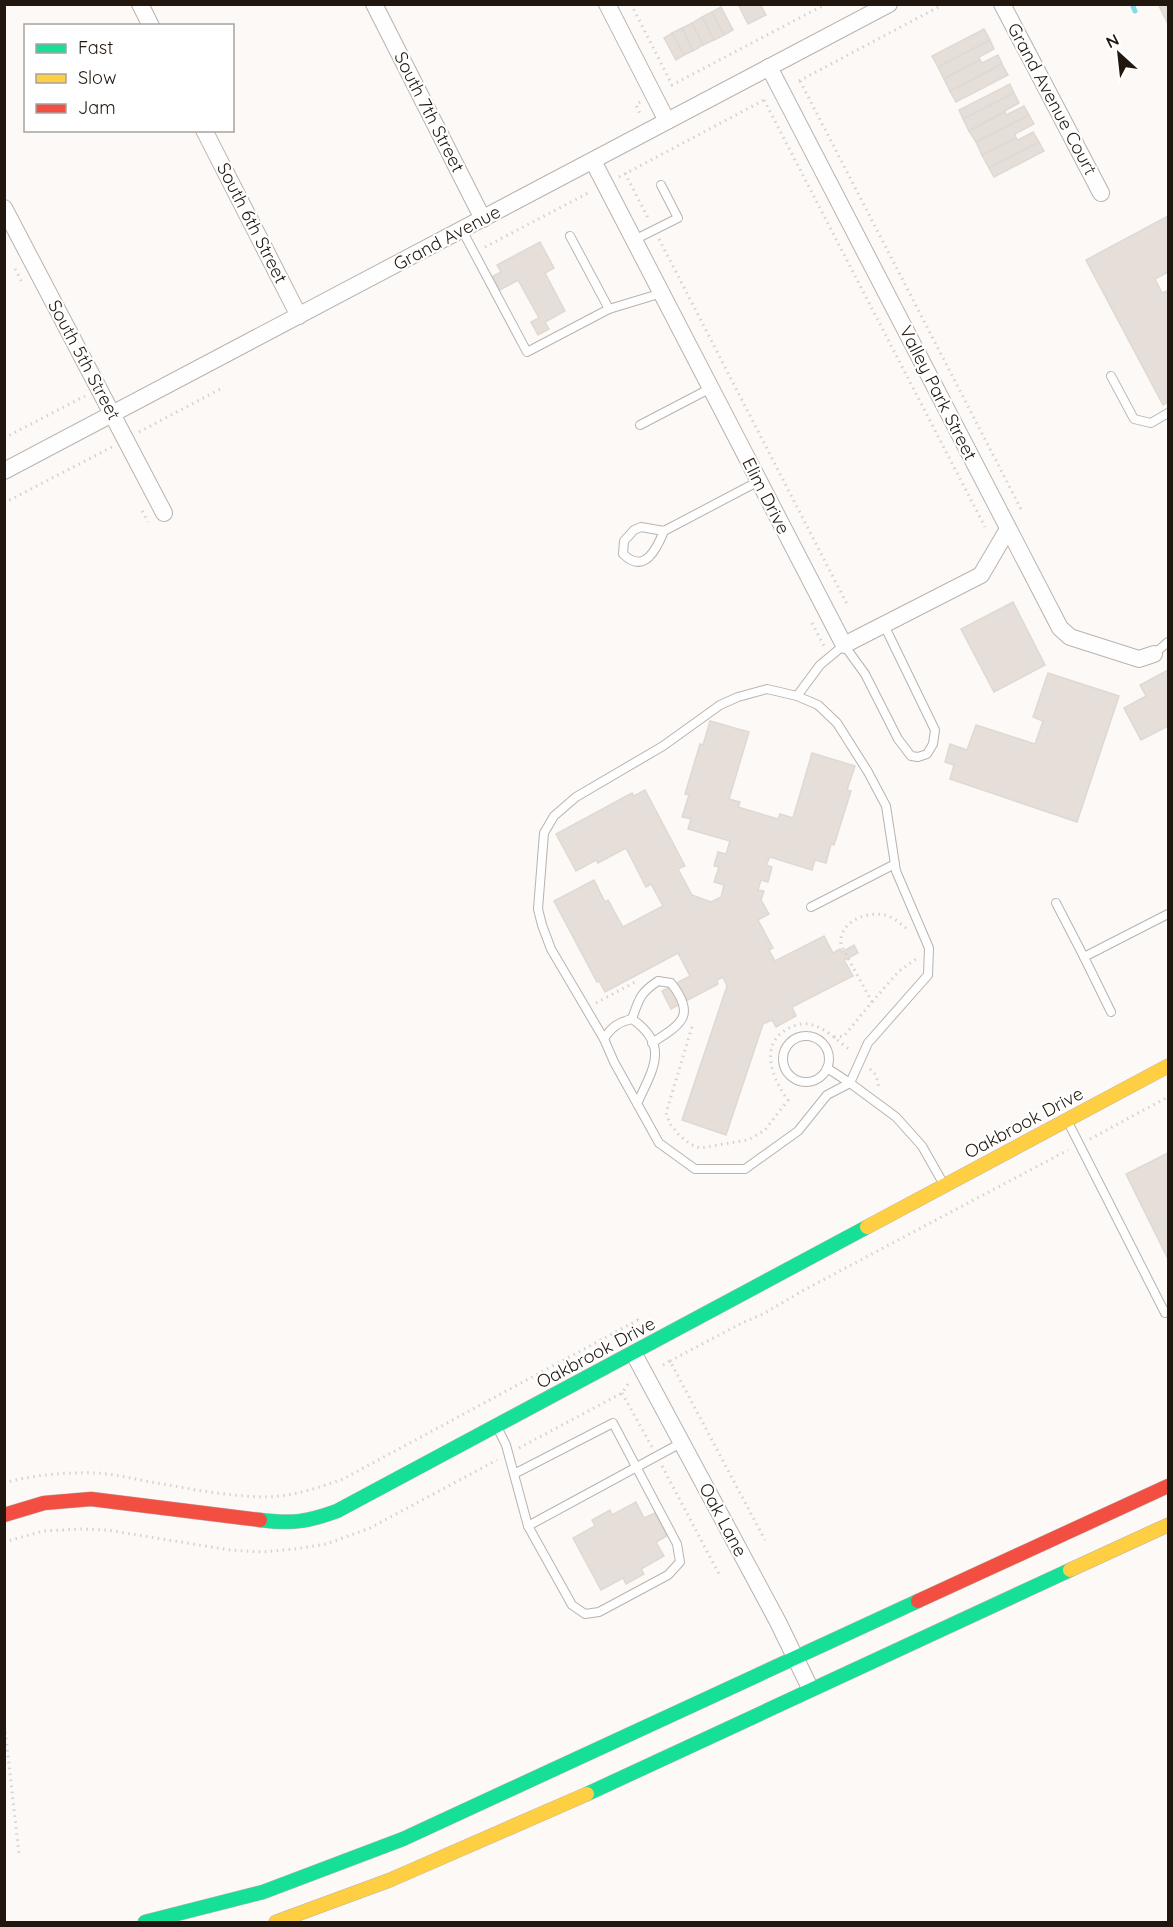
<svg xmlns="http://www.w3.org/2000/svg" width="1173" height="1927" viewBox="0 0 1173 1927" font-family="Quicksand,sans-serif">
	<rect width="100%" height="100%" fill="#fcf9f7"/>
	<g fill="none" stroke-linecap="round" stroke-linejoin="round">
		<polyline stroke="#87dae2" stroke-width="5" points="1132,4 1135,11"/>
	</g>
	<g fill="#e5ded9" stroke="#dfd9d3" stroke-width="1.5">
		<polygon points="738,4 760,4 766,15 748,24"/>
		<polygon points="1158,4 1168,4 1168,24"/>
		<polygon points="721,7 733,30 724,35 712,12"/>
		<polygon points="712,12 724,35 714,40 702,17"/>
		<polygon points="702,17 714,40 703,45 692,23"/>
		<polygon points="692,23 703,45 693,51 682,28"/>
		<polygon points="682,28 693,51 684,55 672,33"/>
		<polygon points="984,29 990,40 938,67 932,56"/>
		<polygon points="672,33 684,55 676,60 664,38"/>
		<polygon points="990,40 994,49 979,57 980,60 944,79 938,67"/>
		<polygon points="998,55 1002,64 950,91 944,79 980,60 982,63"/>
		<polygon points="1002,64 1008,75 956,102 950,91"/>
		<polygon points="1010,84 1014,93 963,119 959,110"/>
		<polygon points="1014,93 1019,103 969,131 963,119"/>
		<polygon points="1024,106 1029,115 976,142 969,131 1005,112 1006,115"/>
		<polygon points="1029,115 1034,124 1015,134 1016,138 982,155 976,142"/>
		<polygon points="1033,132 1039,142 989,168 982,155 1016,138 1018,140"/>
		<polygon points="1039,142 1044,151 994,177 989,168"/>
		<polygon points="1168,216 1168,272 1155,279 1162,293 1167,291 1168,294 1168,402 1163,405 1086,260"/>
		<polygon points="540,242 554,268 545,273 565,311 545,322 549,329 538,335 531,322 539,318 518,280 500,290 493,276 501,272 497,265"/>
		<polygon points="1013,602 1045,665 994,692 961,629"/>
		<polygon points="1168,670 1168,726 1141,740 1124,708 1146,696 1140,685"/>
		<polygon points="1048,673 1119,696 1077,822 950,779 954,765 945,762 950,744 967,750 976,725 1035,744 1043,721 1033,717"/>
		<polygon points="710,721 749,732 729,799 740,802 738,807 778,819 780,814 793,818 812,753 855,766 847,790 851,791 834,845 831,844 826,863 815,860 812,870 770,857 766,865 772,867 768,882 761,880 758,890 764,891 761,900 769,914 758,920 773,948 769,950 775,961 824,936 833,953 840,949 842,952 854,945 858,953 844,960 853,976 792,1007 796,1016 776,1027 772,1020 763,1024 726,1135 682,1120 727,986 723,977 717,980 718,984 671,1009 662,991 690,976 678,953 605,992 599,981 597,982 554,901 594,880 605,902 608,900 623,927 663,906 651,884 646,887 626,848 598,863 596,860 576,871 556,834 632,793 634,796 645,790 685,866 678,869 692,895 711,902 721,897 724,885 714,882 719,867 714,866 718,852 726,854 730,841 688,829 691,819 682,817 689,795 685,794 700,744 703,745"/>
		<polygon points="1168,1153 1168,1259 1126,1174"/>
		<polygon points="636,1502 644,1518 655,1513 667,1536 656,1542 664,1556 641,1569 644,1574 626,1584 623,1578 601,1590 573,1538 595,1526 592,1520 610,1510 612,1515"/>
	</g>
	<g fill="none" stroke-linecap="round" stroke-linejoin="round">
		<g stroke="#b9b3ae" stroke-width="10">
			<g id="lane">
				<polyline points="462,230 527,352 609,309 570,236"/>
				<polyline points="634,240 678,218 661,185"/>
				<polyline points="609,309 662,293"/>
				<polyline points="1111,376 1134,419 1151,423 1168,413"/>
				<polyline points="640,425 711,388"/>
				<path d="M664 531C657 548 645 575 623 554L624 541 634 530 641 527 664 531 759 481"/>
				<polyline points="1154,654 1168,642"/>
				<polyline points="797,696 820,665 844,645 865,674 898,739 911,756 918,757 927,754 933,744 935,730 884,625"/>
				<polyline points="1056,903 1084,957"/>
				<polyline points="811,907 895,864"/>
				<polyline points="1111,1012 1084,957 1168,914"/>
				<path d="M632 1019C639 999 640 993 658 981L671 983C697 1016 681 1024 652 1043"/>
				<circle cx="806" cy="1059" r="23"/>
				<polyline points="604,1039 551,949 542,925 538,909 544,833 554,816 576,797 663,746 720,705 738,697 767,689 797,696 818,705 837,723 868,772 886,806 896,871 929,948 928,975 868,1043 850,1083 827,1068"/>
				<path d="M637 1104C652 1070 671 1046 632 1019 619 1022 611 1027 604 1039L614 1062 659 1143 695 1169H745L798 1131 827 1095 850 1083 896 1117 922 1146 943 1183"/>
				<polyline points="1068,1122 1165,1313 1168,1311"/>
				<polyline points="497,1427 506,1445 528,1526 572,1605 585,1614 599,1612 668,1575 680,1562 677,1544 613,1423 514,1474"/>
				<polyline points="528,1526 681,1443"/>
			</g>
		</g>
		<g stroke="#b9b3ae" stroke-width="18">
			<g id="street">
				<polyline points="140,4 151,26"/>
				<polyline points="374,4 483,219"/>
				<polyline points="607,4 667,121"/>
				<polyline points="1002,4 1101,193"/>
				<polyline points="769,67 1060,628 1070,637 1139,659 1154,654"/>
				<polyline points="204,130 299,316"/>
				<polyline points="593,161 844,645 981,575 1008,529"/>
				<polyline points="4,208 164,513"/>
				<polyline points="4,471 889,4"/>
				<polyline points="634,1354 778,1622 810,1688"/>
			</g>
		</g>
		<g stroke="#b9b3ae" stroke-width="15">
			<g id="fast">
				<path d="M260 1520C292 1524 307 1522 337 1511L867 1227"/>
				<polyline points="587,1794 1070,1570"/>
				<polyline points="145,1922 263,1892 403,1839 918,1601"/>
			</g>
		</g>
		<g stroke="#b9b3ae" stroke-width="15">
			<g id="slow">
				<polyline points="867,1227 1168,1066"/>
				<polyline points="1070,1570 1168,1525"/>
				<polyline points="276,1922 390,1880 587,1794"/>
			</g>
		</g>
		<g stroke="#b9b3ae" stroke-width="15">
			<g id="jam">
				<polyline points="4,1515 44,1503 91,1499 260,1520"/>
				<polyline points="918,1601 1168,1486"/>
			</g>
		</g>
		<g stroke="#d4d3d2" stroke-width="3" stroke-dasharray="1.5 4.5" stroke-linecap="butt">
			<polyline points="631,4 672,85 826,4"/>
			<polyline points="799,81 944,4"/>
			<polyline points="800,81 1021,509"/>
			<polyline points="764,100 985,527"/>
			<polyline points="640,102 636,105 641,116"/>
			<polyline points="625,173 649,220"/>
			<polyline points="619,177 764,100"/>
			<polyline points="659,239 848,606"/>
			<polyline points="485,247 590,192"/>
			<polyline points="15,269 23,284"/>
			<polyline points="139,432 224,387"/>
			<polyline points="4,438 85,396"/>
			<polyline points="4,503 112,447"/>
			<polyline points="142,511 148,522"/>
			<polyline points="812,623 824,646"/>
			<polyline points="872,1002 898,972 916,959"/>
			<polyline points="596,1003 637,981"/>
			<path d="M692 1027 666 1113 670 1124 679 1135 690 1144 700 1148 748 1140 765 1130 788 1100C772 1079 758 1043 789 1028 795 1025 802 1023 808 1024 824 1026 839 1042 851 1051"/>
			<path d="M834 1037 844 1036 872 1002 841 945C838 922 866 911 885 915 893 917 900 923 906 928"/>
			<polyline points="870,1069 876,1075 879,1088"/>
			<polyline points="1090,1139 1168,1097"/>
			<polyline points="670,1361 740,1324 763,1314 804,1290 1068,1150"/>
			<polyline points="663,1365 670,1361 765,1540"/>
			<polyline points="622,1393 652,1447"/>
			<polyline points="519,1448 622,1393 628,1384"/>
			<polyline points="662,1466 720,1576"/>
			<path d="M4 1483C33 1475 65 1472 95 1473 118 1474 141 1481 163 1484 195 1490 230 1496 263 1497 291 1497 318 1488 343 1479L638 1320 643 1328"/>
			<polyline points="4,1542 43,1531 81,1529 107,1530 230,1550 261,1552 295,1549 326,1544 370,1528 497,1460"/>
			<polyline points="4,1720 19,1854"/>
		</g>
		<use href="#lane" stroke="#fffefe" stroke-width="8"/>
		<use href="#street" stroke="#fffefe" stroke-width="16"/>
		<use href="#fast" stroke="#16e098" stroke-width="14"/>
		<use href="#slow" stroke="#ffcf43" stroke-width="14"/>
		<use href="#jam" stroke="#f24e42" stroke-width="14"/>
	</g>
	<g text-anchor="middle" stroke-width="4.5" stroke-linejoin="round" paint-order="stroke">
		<g font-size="18" fill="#21170f" stroke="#fff">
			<text transform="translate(1052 99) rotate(62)" y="6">Grand Avenue Court</text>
			<text transform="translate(429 112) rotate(63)" y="6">South 7th Street</text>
			<text transform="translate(252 223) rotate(63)" y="6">South 6th Street</text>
			<text transform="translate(447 238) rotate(-28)" y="6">Grand Avenue</text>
			<text transform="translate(84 360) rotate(62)" y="6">South 5th Street</text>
			<text transform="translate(938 393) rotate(63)" y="6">Valley Park Street</text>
			<text transform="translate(766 496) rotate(63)" y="6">Elim Drive</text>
			<text transform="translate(1024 1123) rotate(-28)" y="6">Oakbrook Drive</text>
			<text transform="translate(596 1353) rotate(-28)" y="6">Oakbrook Drive</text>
			<text transform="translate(723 1520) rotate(62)" y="6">Oak Lane</text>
		</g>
	</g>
	<rect width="1173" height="1927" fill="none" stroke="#21170f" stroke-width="12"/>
	<rect x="24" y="24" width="210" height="108" fill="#ffffff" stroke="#a6a29f" stroke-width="1.5"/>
	<rect x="36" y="44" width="30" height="9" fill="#16e098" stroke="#a6a29f" stroke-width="1.5"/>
	<text x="78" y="54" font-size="18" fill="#21170f">Fast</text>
	<rect x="36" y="74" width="30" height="9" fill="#ffcf43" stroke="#a6a29f" stroke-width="1.5"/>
	<text x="78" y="84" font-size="18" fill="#21170f">Slow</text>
	<rect x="36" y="104" width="30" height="9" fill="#f24e42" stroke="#a6a29f" stroke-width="1.5"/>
	<text x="78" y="114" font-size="18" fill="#21170f">Jam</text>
	<g transform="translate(1119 54) rotate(333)" stroke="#ffffff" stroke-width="4.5" paint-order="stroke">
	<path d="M0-4.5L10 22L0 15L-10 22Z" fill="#21170f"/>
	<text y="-9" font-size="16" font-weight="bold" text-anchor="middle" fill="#21170f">N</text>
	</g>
</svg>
